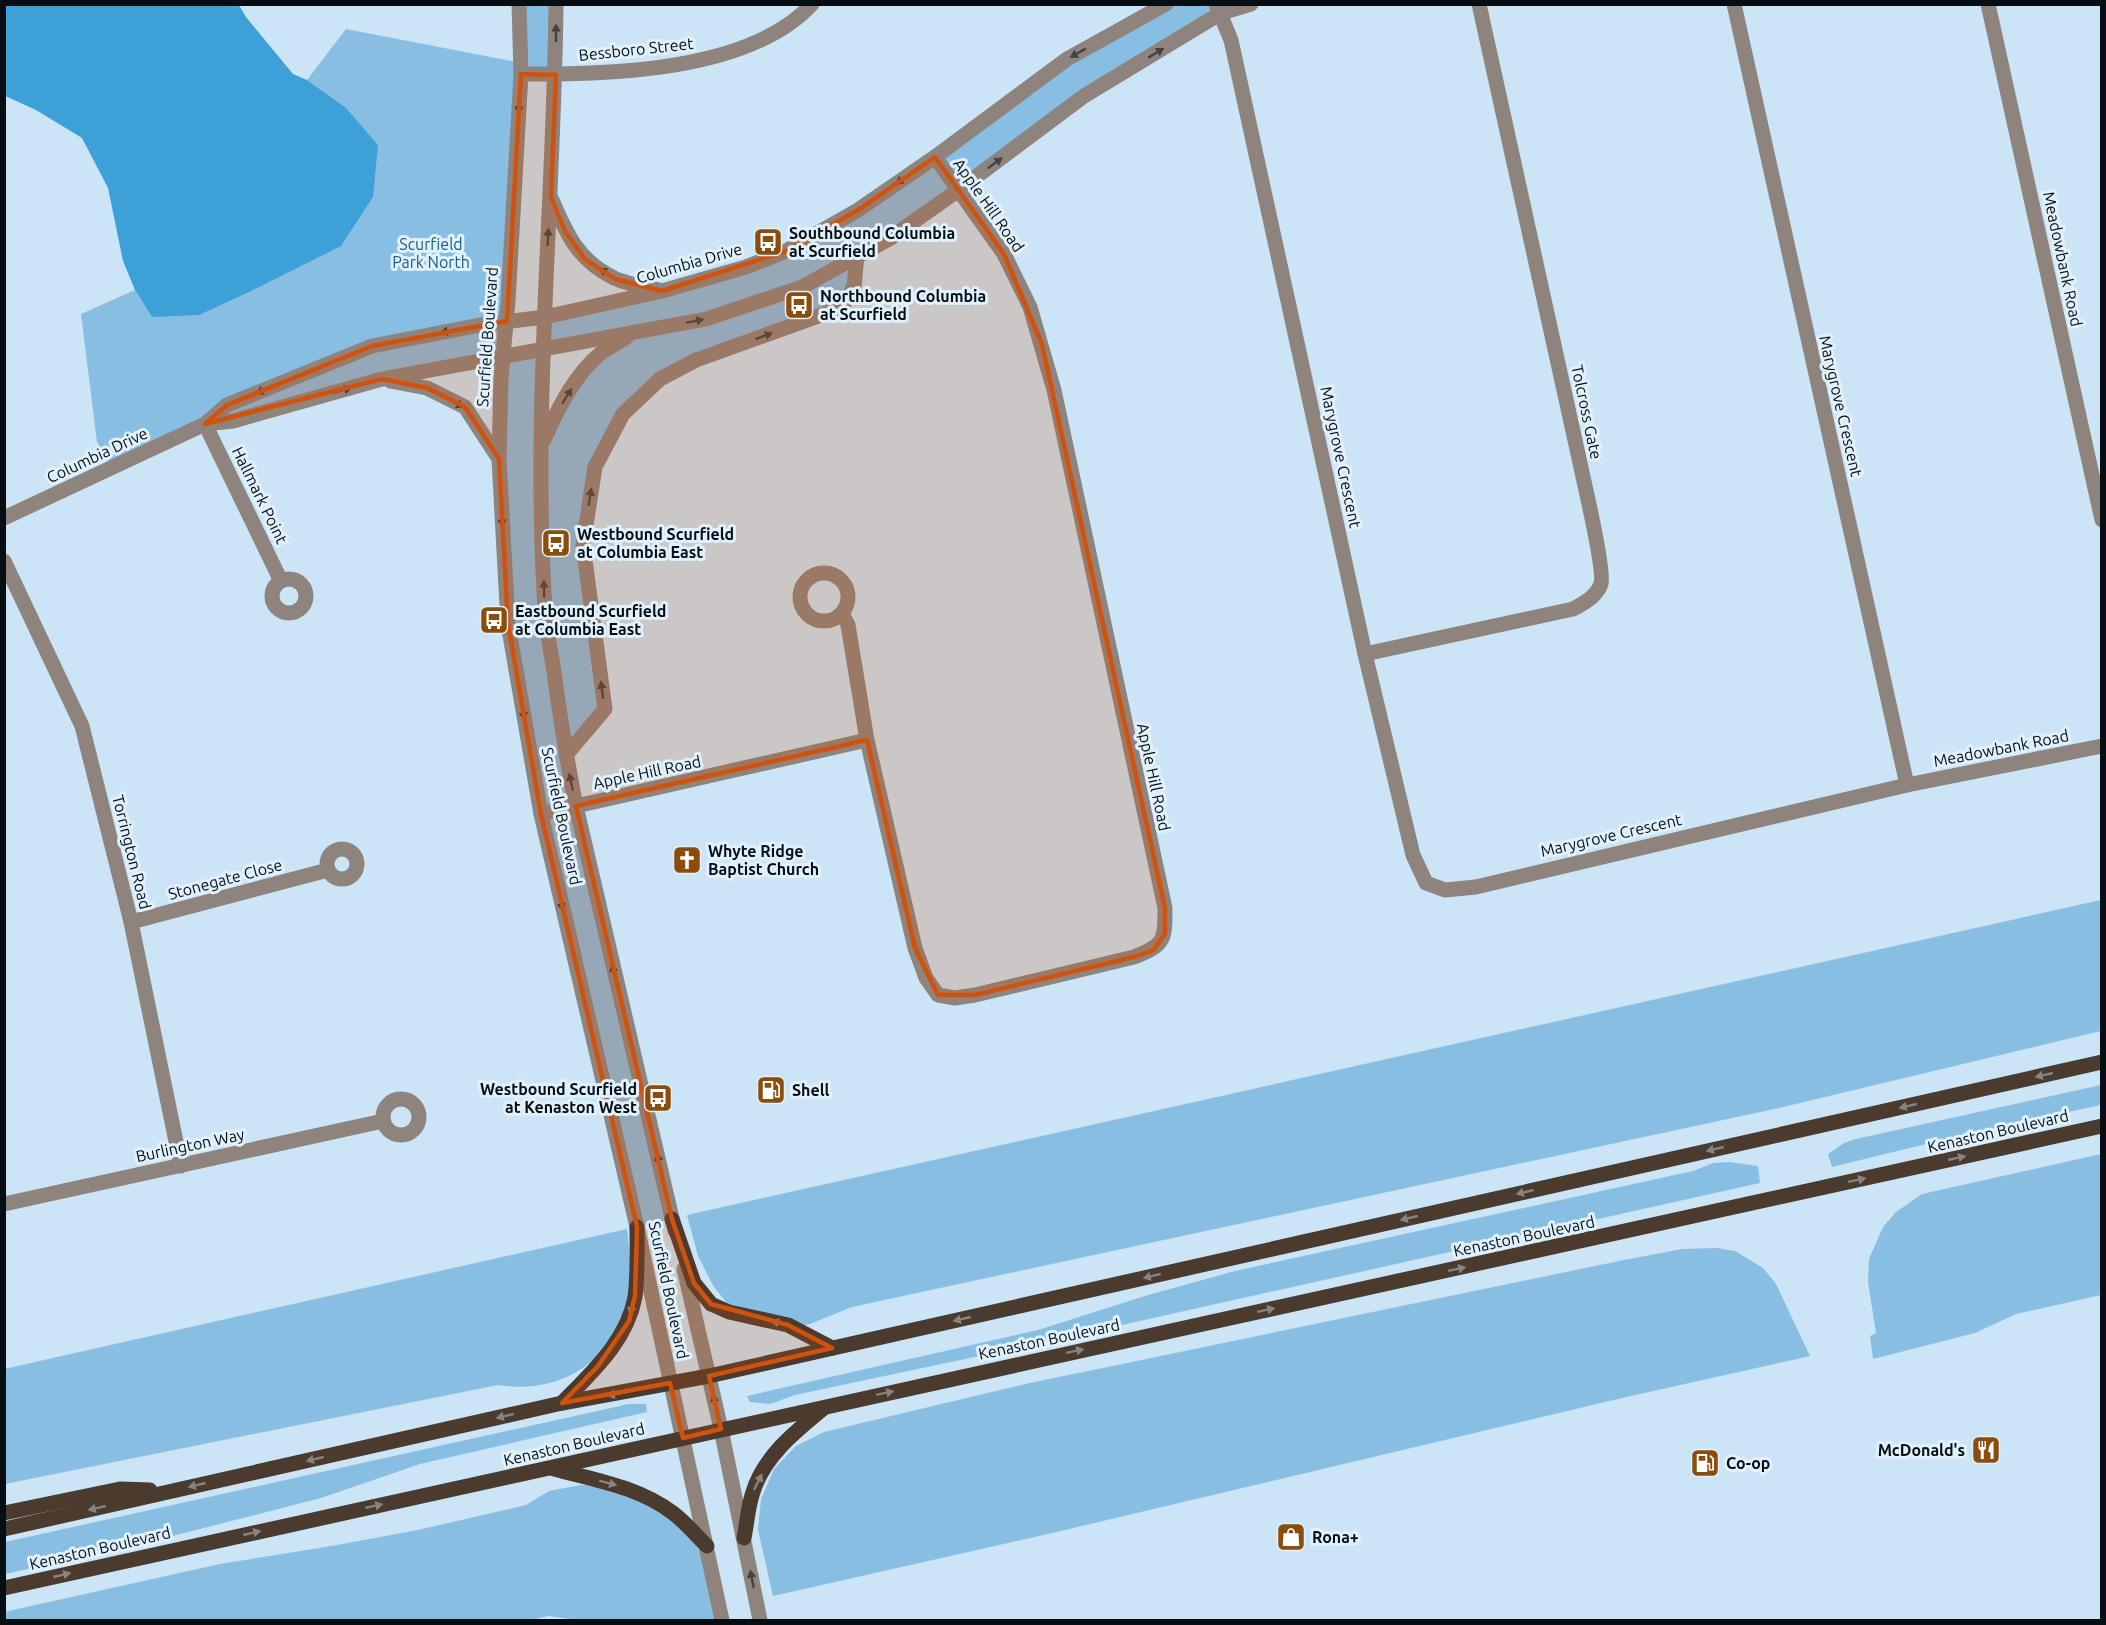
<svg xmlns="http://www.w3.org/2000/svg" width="2106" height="1625" viewBox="0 0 2106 1625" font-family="Ubuntu,sans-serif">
	<rect width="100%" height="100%" fill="#cbe5f6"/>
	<g fill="#87bee2" fill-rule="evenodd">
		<path d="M517 5H556V75L519 63 502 357 543 350 545 317 786 251 1067 59 1166 5H1251L1221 13 857 256 841 308 696 360 623 414 596 467 583 545 605 709 566 755 672 1219 637 1227 508 624 502 358 233 421 113 468 97 442 81 314 135 290 152 317 345 107 307 80 346 29 517 62ZM636 332 580 374 541 446 543 350Z"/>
		<polygon points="2101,900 2101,1031 1779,1108 852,1307 810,1324 794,1327 730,1307 714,1287 698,1256 687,1215"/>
		<polygon points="2101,1085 2101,1105 1971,1133 1832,1167 1828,1154 1844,1143 1856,1139"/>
		<polygon points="2101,1154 2101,1295 2016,1314 1975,1333 1873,1359 1870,1336 1876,1333 1868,1282 1869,1259 1883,1227 1896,1212 1922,1194"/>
		<polygon points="1729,1162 1758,1166 1760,1183 1059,1339 795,1395 770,1404 750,1402 747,1396 1038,1330 1148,1295 1235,1271 1693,1171 1713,1163"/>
		<path d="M627 1229C629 1249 632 1268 629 1288 619 1356 566 1396 498 1385L5 1484 4 1369Z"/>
		<polygon points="1717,1248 1735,1251 1763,1268 1776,1284 1810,1356 1622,1398 1048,1534 773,1596 758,1530 761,1499 774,1469 796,1446 824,1432 1030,1383 1624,1260 1682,1249"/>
		<polygon points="629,1404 646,1404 647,1412 420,1464 321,1498 149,1542 5,1574 5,1542"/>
		<polygon points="581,1485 598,1485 629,1489 699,1538 721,1620 578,1620 549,1616 530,1620 5,1620 4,1612 220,1564 337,1545 418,1530 526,1505 549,1491"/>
	</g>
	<polygon fill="#3da1d8" points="5,4 239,5 246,17 293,74 307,80 345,107 378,145 373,197 341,246 249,292 199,315 152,317 135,290 123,261 108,188 82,138 36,110 5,96"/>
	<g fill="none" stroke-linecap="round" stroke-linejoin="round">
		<g stroke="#8e847d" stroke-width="15">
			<polyline points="1216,4 1231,40 1365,654 1413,855 1426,883 1445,890 1476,887 1907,785 2102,746"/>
			<polyline points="1734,4 1907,785"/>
			<polyline points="1988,4 2102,520"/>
			<path d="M521 74C607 75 750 72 812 4"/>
			<polyline points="205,424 281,581"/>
			<polyline points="4,561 82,726 131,922 181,1166"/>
			<circle cx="824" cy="597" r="24"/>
			<circle cx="289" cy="596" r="17"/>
			<path d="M842 613 848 625 867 740 915 948 926 978 938 995 955 998 975 995 1134 957C1165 945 1165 940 1165 908L1054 390 1030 307 1004 254 935 157"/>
			<path d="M1365 654 1573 609C1584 603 1596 597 1601 584 1604 573 1592 518 1589 504L1479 4"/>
			<polyline points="566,755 605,709 583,545 595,467 623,414 660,379 696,360 841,308 854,287 857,256"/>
			<polyline points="541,814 867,740"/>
			<circle cx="342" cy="864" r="15"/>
			<polyline points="131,922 328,870"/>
			<circle cx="401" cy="1117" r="18"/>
			<polyline points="4,1204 383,1121"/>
		</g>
		<g stroke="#8e847d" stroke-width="15">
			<polyline points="519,4 521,74 508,301 501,378 499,459 508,624 541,814 637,1227 722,1620"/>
			<path d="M556 4C554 206 532 407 545 609 546 630 551 651 554 672 560 717 567 761 576 806L675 1231"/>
			<path d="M552 200C567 235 578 260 614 278 627 284 645 287 659 290"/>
			<polyline points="390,381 427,388 465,407 499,459"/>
			<polyline points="205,424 233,421 382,379 706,319 802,287 889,239 957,191 1084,96 1221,13 1251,4"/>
			<path d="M544 440C558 408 575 374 602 352 610 347 619 342 627 337"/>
			<polyline points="4,518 205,424 227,405 372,346 480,325 545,317 662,291 746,267 786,251 858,210 935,157 1067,59 1166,4"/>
			<polyline points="684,1269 721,1429 760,1620"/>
		</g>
		<g stroke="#4b3a2e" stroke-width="15">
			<polyline points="672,1219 694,1283 711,1304 729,1312 788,1325 832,1348"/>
			<path d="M562 1403C592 1372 627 1341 635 1297 638 1275 637 1250 637 1227"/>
			<path d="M554 1469C595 1480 639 1487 673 1513 685 1522 696 1535 707 1546"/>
			<polyline points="4,1513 120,1489 150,1490"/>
			<polyline points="4,1529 562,1403 709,1376 2102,1062"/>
			<path d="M744 1538C747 1523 748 1506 753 1492 764 1456 796 1431 824 1408"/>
			<path d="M4 1588C703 1433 1403 1281 2102 1126"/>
		</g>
	</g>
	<defs><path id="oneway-solid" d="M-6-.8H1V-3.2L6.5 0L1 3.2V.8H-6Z" transform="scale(1.5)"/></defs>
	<g fill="#434343">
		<use href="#oneway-solid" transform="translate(556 33) rotate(-89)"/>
		<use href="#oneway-solid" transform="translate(1078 53) rotate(151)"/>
		<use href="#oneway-solid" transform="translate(1156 53) rotate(-31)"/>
		<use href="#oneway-solid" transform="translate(519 105) rotate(93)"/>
		<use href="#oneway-solid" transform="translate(995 163) rotate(-37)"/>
		<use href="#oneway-solid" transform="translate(903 179) rotate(145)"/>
		<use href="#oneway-solid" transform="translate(548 237) rotate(-87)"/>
		<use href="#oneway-solid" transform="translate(607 273) rotate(-148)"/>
		<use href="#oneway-solid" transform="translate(695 321) rotate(-10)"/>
		<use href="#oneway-solid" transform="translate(449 331) rotate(169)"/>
		<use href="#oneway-solid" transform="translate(764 336) rotate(-20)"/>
		<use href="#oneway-solid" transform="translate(264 390) rotate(158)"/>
		<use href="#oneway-solid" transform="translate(343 390) rotate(-16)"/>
		<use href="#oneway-solid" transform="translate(567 396) rotate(-58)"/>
		<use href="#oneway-solid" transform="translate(456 403) rotate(29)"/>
		<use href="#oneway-solid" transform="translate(590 497) rotate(-81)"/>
		<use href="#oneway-solid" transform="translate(502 518) rotate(87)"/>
		<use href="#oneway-solid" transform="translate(544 589) rotate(-91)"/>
		<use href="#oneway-solid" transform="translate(602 690) rotate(-98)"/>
		<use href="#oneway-solid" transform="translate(523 711) rotate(80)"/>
		<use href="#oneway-solid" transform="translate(571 782) rotate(-102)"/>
		<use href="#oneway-solid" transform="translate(561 902) rotate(77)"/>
		<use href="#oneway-solid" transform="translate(614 973) rotate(-103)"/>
		<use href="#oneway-solid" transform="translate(659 1162) rotate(-103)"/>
		<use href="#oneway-solid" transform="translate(715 1403) rotate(-103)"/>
		<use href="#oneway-solid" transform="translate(752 1579) rotate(-101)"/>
	</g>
	<g fill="#878380">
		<use href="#oneway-solid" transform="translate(2044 1075) rotate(167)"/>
		<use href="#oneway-solid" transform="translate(1908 1106) rotate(167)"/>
		<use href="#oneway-solid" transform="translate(1715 1149) rotate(167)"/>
		<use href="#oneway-solid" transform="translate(1957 1158) rotate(-13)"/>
		<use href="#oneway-solid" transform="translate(1857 1180) rotate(-12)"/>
		<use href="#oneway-solid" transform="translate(1525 1192) rotate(167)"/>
		<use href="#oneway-solid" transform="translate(1409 1218) rotate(167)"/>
		<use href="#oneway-solid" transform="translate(1457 1269) rotate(-12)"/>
		<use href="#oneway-solid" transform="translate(1152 1276) rotate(167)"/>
		<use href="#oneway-solid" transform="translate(632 1306) rotate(104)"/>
		<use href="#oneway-solid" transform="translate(1266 1310) rotate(-12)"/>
		<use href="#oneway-solid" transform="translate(962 1319) rotate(167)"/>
		<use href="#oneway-solid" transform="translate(780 1323) rotate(-166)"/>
		<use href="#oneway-solid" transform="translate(1075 1351) rotate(-12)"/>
		<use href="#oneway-solid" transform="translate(885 1393) rotate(-12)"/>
		<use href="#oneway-solid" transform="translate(616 1394) rotate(170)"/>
		<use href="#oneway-solid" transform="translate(505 1416) rotate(167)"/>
		<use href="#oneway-solid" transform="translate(315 1459) rotate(167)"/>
		<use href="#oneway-solid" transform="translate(758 1482) rotate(-63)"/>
		<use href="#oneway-solid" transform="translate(608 1483) rotate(15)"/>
		<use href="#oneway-solid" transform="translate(197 1485) rotate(167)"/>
		<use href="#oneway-solid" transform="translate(374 1506) rotate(-12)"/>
		<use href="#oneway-solid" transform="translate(97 1508) rotate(167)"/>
		<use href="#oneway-solid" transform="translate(252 1533) rotate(-13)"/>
		<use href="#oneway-solid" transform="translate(62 1575) rotate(-13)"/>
	</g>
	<path fill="#d1520d" fill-opacity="0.2" stroke="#d1520d" stroke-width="4.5" stroke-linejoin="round" d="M521 74 556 75 551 197 565 231 585 259 615 279 662 291 786 251 858 210 935 157 1004 254 1042 344 1165 908V934L1154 950 1134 957 975 995H938L915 948 867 740 576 806 672 1219 694 1283 711 1304 788 1325 832 1348 709 1376 721 1429 683 1438 670 1383 562 1403 598 1366 629 1321 635 1296 637 1227 541 814 508 624 499 459 465 407 427 388 382 379 205 424 227 405 372 346 507 321Z"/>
	<defs>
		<g id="bus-square" transform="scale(1.5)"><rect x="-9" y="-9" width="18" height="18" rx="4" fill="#8a4d0d" stroke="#e1f1fb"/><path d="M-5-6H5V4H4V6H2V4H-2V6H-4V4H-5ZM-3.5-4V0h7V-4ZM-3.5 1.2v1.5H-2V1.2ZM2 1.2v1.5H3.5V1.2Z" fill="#fff"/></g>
		<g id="church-square" transform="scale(1.5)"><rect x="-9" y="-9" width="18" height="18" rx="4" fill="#8a4d0d" stroke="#e1f1fb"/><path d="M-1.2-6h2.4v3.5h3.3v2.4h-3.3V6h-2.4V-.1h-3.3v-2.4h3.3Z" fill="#fff"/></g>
		<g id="fuel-square" transform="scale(1.5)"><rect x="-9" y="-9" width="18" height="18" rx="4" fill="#8a4d0d" stroke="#e1f1fb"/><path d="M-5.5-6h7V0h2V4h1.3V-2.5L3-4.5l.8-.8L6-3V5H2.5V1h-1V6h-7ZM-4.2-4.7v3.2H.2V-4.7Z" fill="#fff"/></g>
		<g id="restaurant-square" transform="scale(1.5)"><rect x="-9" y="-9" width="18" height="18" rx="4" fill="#8a4d0d" stroke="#e1f1fb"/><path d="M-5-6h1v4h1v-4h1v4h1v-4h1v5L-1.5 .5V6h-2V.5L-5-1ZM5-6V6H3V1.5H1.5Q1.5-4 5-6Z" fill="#fff"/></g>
		<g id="shop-square" transform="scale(1.5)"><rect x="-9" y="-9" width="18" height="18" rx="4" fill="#8a4d0d" stroke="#e1f1fb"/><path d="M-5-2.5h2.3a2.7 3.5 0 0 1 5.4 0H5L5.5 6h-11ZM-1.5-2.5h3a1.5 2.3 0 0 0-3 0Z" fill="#fff"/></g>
	</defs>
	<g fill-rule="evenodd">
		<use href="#bus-square" x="768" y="242"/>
		<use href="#bus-square" x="799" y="305"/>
		<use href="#bus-square" x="556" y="543"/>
		<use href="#bus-square" x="494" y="620"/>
		<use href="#church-square" x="687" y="860"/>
		<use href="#fuel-square" x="771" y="1090"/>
		<use href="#bus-square" x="658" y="1098"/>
		<use href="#restaurant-square" x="1986" y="1450"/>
		<use href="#fuel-square" x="1705" y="1463"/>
		<use href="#shop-square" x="1291" y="1537"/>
	</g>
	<g text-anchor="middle" stroke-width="6" stroke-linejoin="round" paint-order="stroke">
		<g font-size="16" fill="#060e13" stroke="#e1f1fb">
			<text transform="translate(636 49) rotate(-6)" y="6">Bessboro Street</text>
			<text transform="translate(989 205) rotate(55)" y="6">Apple Hill Road</text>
			<text transform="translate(2063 259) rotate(78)" y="6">Meadowbank Road</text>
			<text transform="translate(689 263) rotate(-16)" y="6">Columbia Drive</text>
			<text transform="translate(487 337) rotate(-86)" y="6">Scurfield Boulevard</text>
			<text transform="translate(1841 406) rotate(77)" y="6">Marygrove Crescent</text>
			<text transform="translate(1587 412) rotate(78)" y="6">Tolcross Gate</text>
			<text transform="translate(97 455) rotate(-25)" y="6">Columbia Drive</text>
			<text transform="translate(1341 457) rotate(78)" y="6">Marygrove Crescent</text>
			<text transform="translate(260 495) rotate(64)" y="6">Hallmark Point</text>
			<text transform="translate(2001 748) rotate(-11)" y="6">Meadowbank Road</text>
			<text transform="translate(647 772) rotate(-12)" y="6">Apple Hill Road</text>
			<text transform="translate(1154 777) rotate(78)" y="6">Apple Hill Road</text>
			<text transform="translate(562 816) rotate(78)" y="6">Scurfield Boulevard</text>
			<text transform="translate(1611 835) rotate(-13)" y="6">Marygrove Crescent</text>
			<text transform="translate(132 852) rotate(76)" y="6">Torrington Road</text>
			<text transform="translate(225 879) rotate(-15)" y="6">Stonegate Close</text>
			<text transform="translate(1998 1131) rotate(-13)" y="6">Kenaston Boulevard</text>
			<text transform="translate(190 1145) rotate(-12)" y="6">Burlington Way</text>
			<text transform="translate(1524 1236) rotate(-12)" y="6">Kenaston Boulevard</text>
			<text transform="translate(669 1290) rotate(78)" y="6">Scurfield Boulevard</text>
			<text transform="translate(1049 1339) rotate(-12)" y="6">Kenaston Boulevard</text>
			<text transform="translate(574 1444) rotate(-13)" y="6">Kenaston Boulevard</text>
			<text transform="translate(100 1548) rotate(-13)" y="6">Kenaston Boulevard</text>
		</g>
		<g font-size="16" font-weight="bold" fill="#060e13" stroke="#e1f1fb" text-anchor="start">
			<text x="789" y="239">Southbound Columbia<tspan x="789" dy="18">at Scurfield</tspan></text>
			<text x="820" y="302">Northbound Columbia<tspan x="820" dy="18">at Scurfield</tspan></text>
			<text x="577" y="540">Westbound Scurfield<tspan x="577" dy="18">at Columbia East</tspan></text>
			<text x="515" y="617">Eastbound Scurfield<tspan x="515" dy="18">at Columbia East</tspan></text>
			<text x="708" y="857">Whyte Ridge<tspan x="708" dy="18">Baptist Church</tspan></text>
			<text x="637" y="1095" text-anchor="end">Westbound Scurfield<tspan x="637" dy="18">at Kenaston West</tspan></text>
			<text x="792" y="1096">Shell</text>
			<text x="1965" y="1456" text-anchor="end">McDonald's</text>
			<text x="1726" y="1469">Co-op</text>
			<text x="1312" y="1543">Rona+</text>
		</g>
		<g font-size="16" fill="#145e83" stroke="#e1f1fb">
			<text x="431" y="250">Scurfield<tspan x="431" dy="18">Park North</tspan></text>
		</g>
	</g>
	<rect width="2106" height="1625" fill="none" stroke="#060e13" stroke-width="12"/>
</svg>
